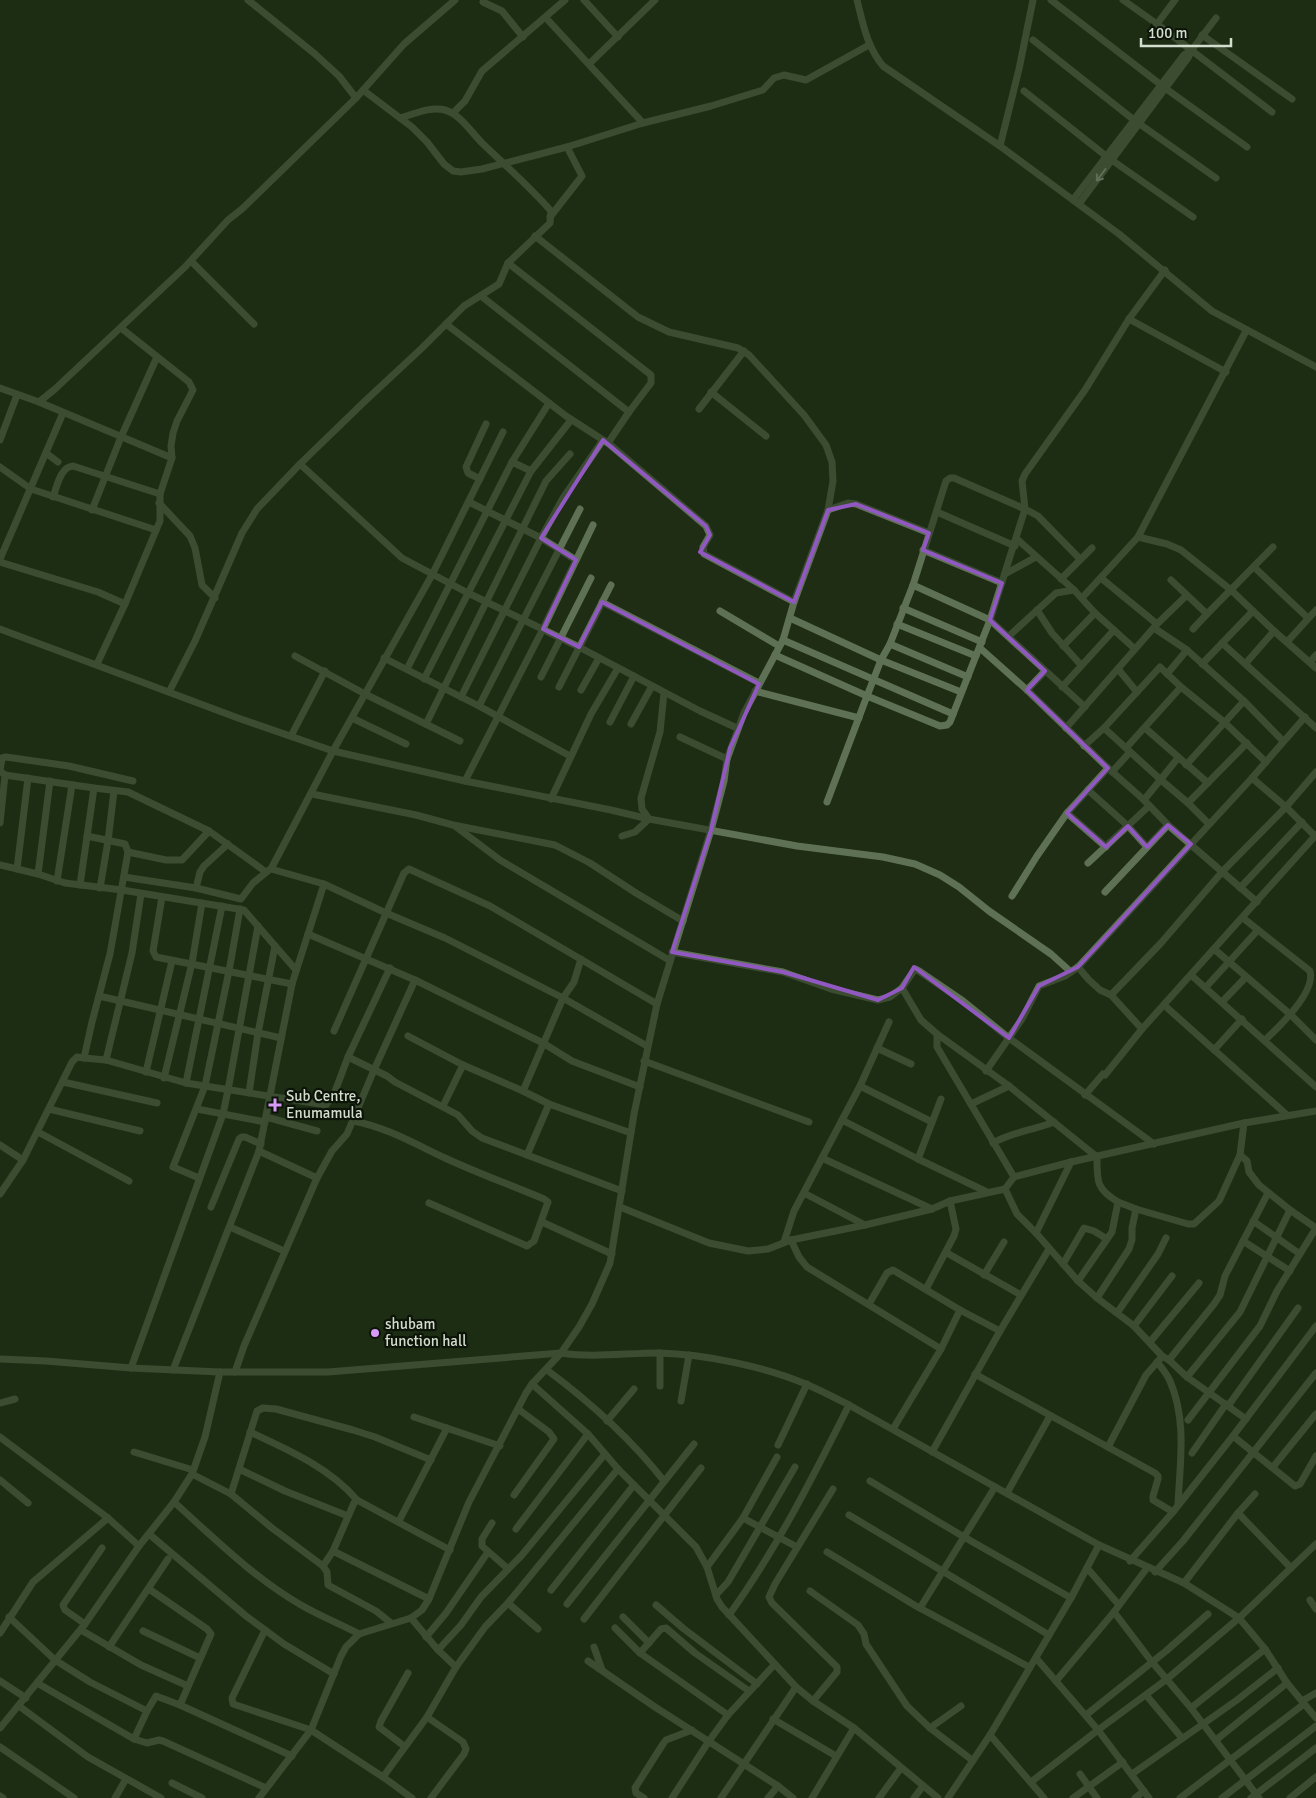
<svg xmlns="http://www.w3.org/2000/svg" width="1316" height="1798" viewBox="0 0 1316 1798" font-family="Signika,sans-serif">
	<rect width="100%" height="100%" fill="#1e2d14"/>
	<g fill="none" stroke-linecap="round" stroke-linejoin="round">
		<g stroke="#5f7155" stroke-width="7">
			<polyline points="248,0 315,54 339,76 356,98"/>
			<polyline points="584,0 618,37"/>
			<path d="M857 0C863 24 867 47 883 66L1000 146 1119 234 1212 311 1316 367"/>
			<polyline points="1051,0 1165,88 1247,147"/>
			<polyline points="1123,0 1157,24 1272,112"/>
			<polyline points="483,2 502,11 523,37"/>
			<polyline points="546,18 643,123"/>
			<polyline points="1157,24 1175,0"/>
			<polyline points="1202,35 1292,99"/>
			<polyline points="1033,40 1134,120 1216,178"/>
			<polyline points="589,64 655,0"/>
			<polyline points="363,90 412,127 427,142 444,164 453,171 461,172 482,169 567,147 643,123 711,106 763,90 774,78 784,75 806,80 869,45"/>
			<polyline points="1024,91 1106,156 1193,217"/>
			<polyline points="453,113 465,101 482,71 565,0"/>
			<polyline points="1000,146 1019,69 1033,0"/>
			<polyline points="1073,200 1184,55 1190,51"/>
			<polyline points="1079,204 1188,58 1191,51 1216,18"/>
			<polyline points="550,217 582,176 567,147"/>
			<polyline points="191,261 254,324"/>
			<polyline points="508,263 651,375 651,383 629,412 608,443"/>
			<polyline points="481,296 629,412"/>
			<polyline points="1129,319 1226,372"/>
			<polyline points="446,324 566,416 603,440"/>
			<polyline points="0,388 39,402 172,458"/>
			<polyline points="711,392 766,436"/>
			<polyline points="39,402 55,389 185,267 228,220 242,209 356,98 404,44 455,0"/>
			<polyline points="699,409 744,351"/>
			<polyline points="0,440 17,395"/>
			<polyline points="46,453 58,462"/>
			<polyline points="512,462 531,471"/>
			<polyline points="300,464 402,558 468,593 579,647 700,711 737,728"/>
			<polyline points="0,467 31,489 156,530"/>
			<polyline points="480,479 468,473 466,467 486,424"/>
			<path d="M53 497C57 487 60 467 73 466L160 494"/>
			<polyline points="469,502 541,538 576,560"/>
			<polyline points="159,503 190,536 195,548 202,585 215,598"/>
			<polyline points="92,510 121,437 157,357"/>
			<polyline points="828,510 848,503 856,504 929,533"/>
			<polyline points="937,512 1015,546"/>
			<polyline points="1138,537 1167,544 1181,550 1231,590 1274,631 1316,668"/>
			<polyline points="1017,539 1074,590 1095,613 1135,649"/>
			<polyline points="923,550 1002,583"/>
			<polyline points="0,559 63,413"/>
			<polyline points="1080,559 1038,516 1025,509 1022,481 1025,474 1085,390 1129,319 1165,270"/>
			<polyline points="0,562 98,592 125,604"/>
			<polyline points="1254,567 1308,618"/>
			<polyline points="1005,574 1036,557"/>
			<polyline points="1101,578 1157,624"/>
			<polyline points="1061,579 1092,548"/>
			<polyline points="1171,580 1207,614 1273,547"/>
			<polyline points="913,585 990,620 1085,707"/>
			<polyline points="1082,598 1138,537 1246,331"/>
			<polyline points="602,602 759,683"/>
			<polyline points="903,608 982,642"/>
			<polyline points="1037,610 1052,633 1081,665"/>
			<polyline points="720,611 779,646"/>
			<polyline points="790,618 881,660 961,692"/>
			<polyline points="897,624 976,656"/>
			<polyline points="1154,628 1187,650"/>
			<polyline points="0,629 238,718 333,751 465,781 611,810 649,819 797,846 883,857 915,864 940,875 959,887 989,911 1051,954 1071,972"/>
			<polyline points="1193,629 1207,614"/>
			<polyline points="1009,636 1056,593 1074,590"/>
			<polyline points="783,640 953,714"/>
			<polyline points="1287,642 1316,610"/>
			<polyline points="1222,643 1316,728"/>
			<polyline points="890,644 968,677"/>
			<polyline points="1063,646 1095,613"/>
			<polyline points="980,648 1027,690 1108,768 1144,800 1168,825 1257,902"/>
			<polyline points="775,655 867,696 940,726 947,725 950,722 990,620 1025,509 954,478 950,478 946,481 913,585 890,644 881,660 867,696 827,802"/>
			<polyline points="295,656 365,694 460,741"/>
			<polyline points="384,658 479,706 570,756"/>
			<polyline points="1310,662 1316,655"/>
			<polyline points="1246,663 1274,631"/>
			<polyline points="97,664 125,604 160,521 160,494 172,458 171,446 173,433 177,421 193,390 189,382 121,328"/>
			<polyline points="1202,664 1253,611"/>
			<polyline points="407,669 512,462 549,403"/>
			<polyline points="1118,669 1137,692"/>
			<polyline points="1167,674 1187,650 1244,701 1283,741"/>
			<polyline points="541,677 591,578"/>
			<polyline points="424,679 531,471 571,420"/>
			<polyline points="559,687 611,585"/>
			<polyline points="1062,687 1114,630"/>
			<polyline points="1181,687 1224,722 1266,762"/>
			<polyline points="581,690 599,658"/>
			<polyline points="1027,690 1045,671"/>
			<polyline points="755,691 859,718"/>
			<path d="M169 692 195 641 242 533 257 509 300 464 364 402 422 348 464 306 499 284 508 263 550 223 551 211C530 187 506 166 482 143 472 133 460 114 445 110 431 106 414 114 400 118"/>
			<polyline points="461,697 541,538 563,498 603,440 608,443 706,526 710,535 703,547 704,554 794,602"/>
			<polyline points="479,706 580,509"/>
			<polyline points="352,718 406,744"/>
			<polyline points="610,722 634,676"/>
			<polyline points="426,724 546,481 570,454"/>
			<polyline points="631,724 652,686"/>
			<polyline points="1066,728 1157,624 1186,596"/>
			<polyline points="1104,728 1161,780 1188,803 1209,824"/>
			<polyline points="1145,728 1208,783"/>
			<polyline points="291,736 325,671"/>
			<polyline points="680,737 727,759"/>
			<polyline points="1084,746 1104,728 1160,667 1181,687 1126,748"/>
			<polyline points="1186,765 1244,701"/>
			<polyline points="1112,772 1130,752"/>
			<polyline points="5,775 0,771 2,758 6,757 69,766 133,781"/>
			<polyline points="1252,778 1286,807 1315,836"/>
			<polyline points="465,781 543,629 593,525"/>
			<polyline points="1088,790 1128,826 1147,847"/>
			<polyline points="312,794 416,815 453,825 555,845 590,863 636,893 683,921"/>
			<polyline points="551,799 591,714 618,668"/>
			<polyline points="1144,800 1178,758"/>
			<polyline points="1188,803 1247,743"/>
			<polyline points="1067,813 1106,847"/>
			<polyline points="0,823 5,775 94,788 128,792 209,831 266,872"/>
			<polyline points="455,826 500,860 669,960"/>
			<polyline points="87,836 125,844 128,852 110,954 92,1022 84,1058 106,1060 186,1083 326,1105 334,1094 348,1057 390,968"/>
			<polyline points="622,836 635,832 649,819 642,809 641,798 660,732 664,693"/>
			<polyline points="128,852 166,860 182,860 209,831"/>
			<polyline points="1088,863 1149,806"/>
			<polyline points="0,865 38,874 65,883 122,890 244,910 296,970"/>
			<polyline points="17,869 28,778"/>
			<polyline points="38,874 50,781"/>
			<polyline points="124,877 196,888 241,899 253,883 269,870"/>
			<polyline points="57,881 72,785"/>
			<polyline points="324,884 386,913 445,938 563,998 647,1046"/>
			<polyline points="80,885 94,788"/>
			<polyline points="100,888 108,841 114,791"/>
			<polyline points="196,888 200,872 204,866 228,844"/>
			<polyline points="1240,888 1302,822"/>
			<polyline points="1105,892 1168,825"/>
			<polyline points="1012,896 1037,856 1067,813 1108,768"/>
			<polyline points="162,897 153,951 156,957 292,984"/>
			<path d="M1243 918 1310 971C1316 992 1279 1027 1265 1040"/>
			<polyline points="308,934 415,980 543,1043 572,1061 640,1087"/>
			<polyline points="1214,949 1291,1015 1316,1040"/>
			<polyline points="672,952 783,972 831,989 878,1000 890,997 902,988 915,969 919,971 963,1001 1009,1038 1154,1144"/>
			<polyline points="1078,967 1089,980 1100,990 1111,995 1142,1029 1316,835"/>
			<polyline points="1191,975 1316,1087"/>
			<polyline points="1206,987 1258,930"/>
			<polyline points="902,988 921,1020 937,1034 937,1047 1014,1177"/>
			<polyline points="1111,995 1161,943 1222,872 1286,807 1316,772"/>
			<polyline points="99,996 281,1038"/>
			<polyline points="1222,1002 1246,977"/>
			<polyline points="1164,1005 1287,1115"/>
			<polyline points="334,1031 404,873 409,869 490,906 657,1004"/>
			<path d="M937 1034 1009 1086 1097 1157C1097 1181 1096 1189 1118 1202L1112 1232 1078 1281"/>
			<polyline points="408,1036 463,1065 523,1091"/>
			<polyline points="877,1048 911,1064"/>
			<polyline points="1214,1050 1242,1019"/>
			<polyline points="348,1057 387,1076 395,1082 458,1115 472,1131 482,1138 622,1191"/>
			<polyline points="106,1060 132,953 141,894"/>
			<polyline points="644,1061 809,1122"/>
			<polyline points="986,1071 1022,1019 1039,986 1065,976 1078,967 1252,778 1305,717"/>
			<polyline points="146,1072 172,961"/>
			<polyline points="1105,1075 1142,1029"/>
			<polyline points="164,1078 192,963 202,903"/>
			<polyline points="63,1082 157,1103"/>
			<polyline points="186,1083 222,906"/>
			<polyline points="860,1086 932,1122"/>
			<polyline points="249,1093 258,1033 275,946"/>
			<polyline points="1085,1095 1103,1074"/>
			<polyline points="549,1104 631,1133"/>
			<polyline points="971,1104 1009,1086"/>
			<polyline points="443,1106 463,1065"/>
			<polyline points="49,1109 140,1131"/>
			<polyline points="197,1109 265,1122"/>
			<polyline points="266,1117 317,1131"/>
			<polyline points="842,1120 918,1159 987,1192"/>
			<path d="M353 1121C386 1127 415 1144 445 1158 477 1173 511 1185 544 1199L548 1202 534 1241 527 1246 429 1203"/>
			<polyline points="38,1132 129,1181"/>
			<path d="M993 1143C1012 1132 1034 1130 1054 1122"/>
			<polyline points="0,1145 23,1160"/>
			<polyline points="527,1155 549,1104 523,1091 563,998 574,982 581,959"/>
			<polyline points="1240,1155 1247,1161 1249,1172 1259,1185 1290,1210 1316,1228"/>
			<polyline points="822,1158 932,1209"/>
			<polyline points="918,1159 941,1099"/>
			<polyline points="199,1178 173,1167 205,1086 229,971 240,909"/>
			<polyline points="317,1178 332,1151 347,1134 374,1070 415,980"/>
			<polyline points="1005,1189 1017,1214 1036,1233 1078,1281 1097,1298 1134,1326 1162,1356 1169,1360 1187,1377 1246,1419"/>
			<polyline points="804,1193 865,1225"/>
			<polyline points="0,1194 23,1160 72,1062 77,1057 84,1058"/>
			<polyline points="1118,1202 1136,1209 1188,1224 1194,1224 1219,1201 1240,1155 1244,1123"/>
			<polyline points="211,1207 239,1139 242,1137 245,1137 261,1144"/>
			<polyline points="620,1207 709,1243 748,1251 768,1249 791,1240 865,1225 932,1209 950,1201 1005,1189 1014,1177 1071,1162 1244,1123 1316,1111"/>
			<polyline points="1253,1221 1300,1254"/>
			<polyline points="542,1222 612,1254"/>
			<polyline points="230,1227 284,1251"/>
			<polyline points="1036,1233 1071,1162"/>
			<polyline points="791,1240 799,1257 807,1267 941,1349"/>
			<polyline points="1243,1241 1290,1271"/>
			<polyline points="784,1242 794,1211 860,1086 889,1022"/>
			<polyline points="947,1253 1021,1295"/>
			<polyline points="1063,1264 1084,1228 1094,1231 1107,1239"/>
			<polyline points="984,1275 1004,1242"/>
			<polyline points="926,1289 954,1236 956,1229 950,1201"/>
			<polyline points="1097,1298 1129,1249 1132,1240 1132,1228 1136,1209"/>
			<polyline points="869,1304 887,1273 893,1270 960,1310 1000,1331"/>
			<polyline points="1117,1313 1158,1254 1166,1238"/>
			<polyline points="1134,1326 1172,1276"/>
			<polyline points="1150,1342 1199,1283"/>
			<path d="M0 1359 46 1361 131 1368 220 1372H328L561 1353C593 1358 626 1353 659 1353 705 1354 766 1367 808 1385 822 1391 835 1398 849 1405L1099 1545 1184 1583 1225 1609 1239 1618 1265 1649 1287 1683 1316 1718"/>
			<polyline points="1169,1360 1214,1304 1220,1295 1225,1276 1268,1193"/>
			<path d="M1157 1362C1162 1368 1167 1374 1170 1381 1187 1420 1180 1463 1178 1504"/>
			<polyline points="131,1368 223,1114 228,1090 258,926"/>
			<polyline points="173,1370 259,1151 292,984 324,884 271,869 333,751 432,575 503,432"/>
			<path d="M547 1370C590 1402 631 1439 664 1481"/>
			<polyline points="235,1372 244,1346 317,1178 259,1151"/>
			<polyline points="975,1374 1155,1473 1158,1476 1158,1479 1153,1496 1153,1500 1173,1512"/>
			<polyline points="1187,1377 1240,1312 1290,1210"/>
			<polyline points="532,1384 588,1434 618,1469 696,1547 707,1567 717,1599 722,1607 796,1687 813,1701 854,1728 938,1798"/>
			<polyline points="660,1386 660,1353"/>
			<polyline points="681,1401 689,1355"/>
			<polyline points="0,1403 15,1399"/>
			<polyline points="1228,1406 1298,1308"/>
			<polyline points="414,1417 500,1446"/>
			<polyline points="1188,1420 1260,1326 1277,1291 1316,1228"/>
			<polyline points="607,1421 634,1389"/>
			<polyline points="893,1429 941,1349 960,1310"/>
			<path d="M250 1432C287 1449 330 1468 357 1500"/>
			<polyline points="1233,1436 1295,1486 1300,1484 1316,1456"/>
			<polyline points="0,1437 108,1518 139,1546"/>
			<polyline points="778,1445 807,1384"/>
			<polyline points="1108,1447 1146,1375 1160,1359"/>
			<polyline points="134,1452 193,1470"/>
			<polyline points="932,1452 1000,1331 1049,1249"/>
			<polyline points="1192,1453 1226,1404"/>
			<polyline points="1273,1467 1316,1414"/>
			<polyline points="239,1469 285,1491 348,1516"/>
			<polyline points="192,1474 231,1494 272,1528 323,1566 327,1572 328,1585 376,1611 391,1623"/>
			<polyline points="0,1480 28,1503"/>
			<polyline points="870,1481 964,1537 1071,1598"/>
			<polyline points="1007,1493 1050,1416"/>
			<polyline points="231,1494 257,1411 263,1408 276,1409 353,1430 375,1437 431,1460"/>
			<polyline points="514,1495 554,1439 549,1432 518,1409"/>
			<path d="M174 1502C214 1538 254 1578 301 1605 320 1616 340 1624 359 1634"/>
			<polyline points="1238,1513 1291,1568"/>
			<polyline points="849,1515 1049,1635"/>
			<polyline points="743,1518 797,1547"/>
			<polyline points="399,1521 447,1428"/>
			<polyline points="492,1523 482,1539 482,1546 508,1569"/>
			<polyline points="516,1529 588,1434"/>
			<polyline points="149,1534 246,1616 284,1644 334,1674"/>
			<polyline points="333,1551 429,1599"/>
			<polyline points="827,1552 916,1606 1029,1667"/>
			<polyline points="1130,1561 1173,1512 1233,1436 1316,1326"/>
			<polyline points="323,1566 333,1551 354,1503 357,1500 450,1550"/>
			<polyline points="707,1567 743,1518 777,1457"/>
			<polyline points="1087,1568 1119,1605"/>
			<polyline points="1155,1572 1183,1541 1316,1373"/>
			<polyline points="1184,1583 1238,1513 1255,1494"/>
			<polyline points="149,1589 207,1629 211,1634 180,1705"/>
			<polyline points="551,1590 634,1485"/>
			<polyline points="810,1591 858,1625 864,1634 866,1644 907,1706 930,1728 972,1760"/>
			<polyline points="716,1595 728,1582 795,1467"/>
			<polyline points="1310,1600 1316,1609"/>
			<polyline points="508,1603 538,1629"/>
			<polyline points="567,1604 694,1444"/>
			<polyline points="656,1605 684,1629 757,1684"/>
			<polyline points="920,1608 995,1487"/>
			<polyline points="1114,1612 1152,1662 1191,1708 1259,1798"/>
			<path d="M729 1615C776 1550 813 1477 849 1405"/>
			<polyline points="9,1617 55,1660 90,1682 147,1711 156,1696 180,1705 292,1756"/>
			<polyline points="623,1617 649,1643"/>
			<polyline points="411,1618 438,1650 456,1667"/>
			<polyline points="584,1619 701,1468"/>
			<polyline points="85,1624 65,1610 63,1605 102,1548"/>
			<polyline points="615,1628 640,1653 661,1629 666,1628 695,1653 749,1691"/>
			<polyline points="81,1630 141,1665 188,1686"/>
			<polyline points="265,1630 232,1698 233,1704 311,1730 383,1777 412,1798"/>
			<polyline points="143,1631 200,1658"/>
			<polyline points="0,1633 33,1582 108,1518"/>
			<polyline points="426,1637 446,1613 488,1552"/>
			<polyline points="109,1647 168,1559"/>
			<polyline points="594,1647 602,1670"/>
			<polyline points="438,1650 461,1625 481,1597 522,1555 605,1454"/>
			<polyline points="640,1653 728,1715"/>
			<polyline points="1036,1658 1098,1730 1149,1798"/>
			<polyline points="588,1661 655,1707 778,1786 793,1798"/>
			<polyline points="0,1681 26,1698"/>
			<polyline points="1056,1681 1114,1612 1147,1568"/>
			<polyline points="37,1683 134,1739 147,1743 159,1740 163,1741 266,1788"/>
			<polyline points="1146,1695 1182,1738"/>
			<polyline points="813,1701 837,1672 837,1667 772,1603 769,1597 775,1584 833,1489"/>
			<polyline points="1302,1701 1316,1693"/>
			<polyline points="19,1706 88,1757 161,1798"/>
			<polyline points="1191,1708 1265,1649"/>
			<polyline points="1086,1715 1166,1651 1208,1614"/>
			<polyline points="427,1717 463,1742 466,1749 464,1754 431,1798"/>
			<polyline points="773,1719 836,1756"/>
			<polyline points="0,1728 85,1624 139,1546 174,1502 192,1474 205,1437 220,1372"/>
			<polyline points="930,1728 961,1706"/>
			<polyline points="134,1739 147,1711"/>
			<polyline points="1216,1740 1287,1683"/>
			<polyline points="404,1746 379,1727 381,1721 408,1673"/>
			<polyline points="0,1747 74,1798"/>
			<polyline points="1080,1774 1097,1798"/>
			<polyline points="1132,1774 1237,1700 1278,1668"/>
			<polyline points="383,1777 427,1717 456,1667 485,1627 508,1603 618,1469"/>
			<polyline points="1031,1782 1098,1730 1167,1679 1239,1618 1316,1544"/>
			<polyline points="172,1783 202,1798"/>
			<polyline points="0,1796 3,1798"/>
			<polyline points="115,1798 126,1779"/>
			<polyline points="259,1798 311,1730 341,1656 346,1647 359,1634 411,1618 422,1610 429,1599 469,1502 526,1393 532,1384 561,1353 579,1327 592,1304 610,1263 634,1114 657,1004 711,830 724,781 727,759 744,713 783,640 794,602 828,510 833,481 832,462 826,445 804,415 749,355 738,348 669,332 638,317 535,236"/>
			<polyline points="644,1798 636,1793 635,1788 663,1744 666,1740 692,1730"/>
			<polyline points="672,1798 709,1741 728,1715 775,1664"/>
			<polyline points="721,1798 796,1687"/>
			<polyline points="768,1798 778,1786"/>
			<polyline points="812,1798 854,1728"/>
			<polyline points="879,1798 901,1768"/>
			<polyline points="914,1798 923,1786"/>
			<polyline points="948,1798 990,1735"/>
			<polyline points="1044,1798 990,1735 1071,1598 1099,1545"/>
			<polyline points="1073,1798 1123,1762"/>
			<polyline points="1135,1798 1144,1791"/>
			<polyline points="1180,1798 1304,1704"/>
			<polyline points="1222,1798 1316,1726"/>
			<polyline points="1251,1798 1316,1748"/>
			<polyline points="1290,1798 1316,1777"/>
		</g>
	</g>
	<defs><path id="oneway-shaft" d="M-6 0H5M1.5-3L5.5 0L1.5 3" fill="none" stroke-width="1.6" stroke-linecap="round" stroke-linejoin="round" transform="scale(1.25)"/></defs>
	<use stroke="#b0bda9" href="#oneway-shaft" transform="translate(1101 175) rotate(127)"/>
	<path d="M0 0H1316V1798H0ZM603 440 706 526 710 535 700 552 794 602 828 510 856 504 929 533 923 550 1002 583 990 620 1045 671 1027 690 1108 768 1067 813 1106 847 1128 826 1147 847 1168 825 1191 844 1078 967 1039 986 1009 1038 914 967 902 988 878 1000 783 972 672 952 711 830 730 748 759 684 602 602 579 647 543 629 576 560 541 538Z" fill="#1e2d14" fill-opacity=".55" fill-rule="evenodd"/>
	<path fill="none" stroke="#9158c2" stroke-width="4" stroke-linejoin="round" d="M603 440 706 526 710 535 700 552 794 602 828 510 856 504 929 533 923 550 1002 583 990 620 1045 671 1027 690 1108 768 1067 813 1106 847 1128 826 1147 847 1168 825 1191 844 1078 967 1039 986 1009 1038 914 967 902 988 878 1000 783 972 672 952 711 830 730 748 759 684 602 602 579 647 543 629 576 560 541 538Z"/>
	<g fill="#d89af8" stroke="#0c1308" stroke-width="2">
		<path d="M272.5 1097.5h5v5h5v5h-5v5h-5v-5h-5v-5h5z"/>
		<circle cx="375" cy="1333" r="5"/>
	</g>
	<g text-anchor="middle" stroke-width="4.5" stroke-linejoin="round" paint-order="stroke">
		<g font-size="15" fill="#d3ddcd" stroke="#0c1308" text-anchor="start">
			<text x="286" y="1101">Sub Centre,<tspan x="286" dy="17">Enumamula</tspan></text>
			<text x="385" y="1329">shubam<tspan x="385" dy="17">function hall</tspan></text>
		</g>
	</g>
	<path d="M1141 38v8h90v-8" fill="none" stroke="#d3ddcd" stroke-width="2.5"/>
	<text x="1148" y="38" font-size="15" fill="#d3ddcd" stroke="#0c1308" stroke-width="4" paint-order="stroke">100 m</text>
</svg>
